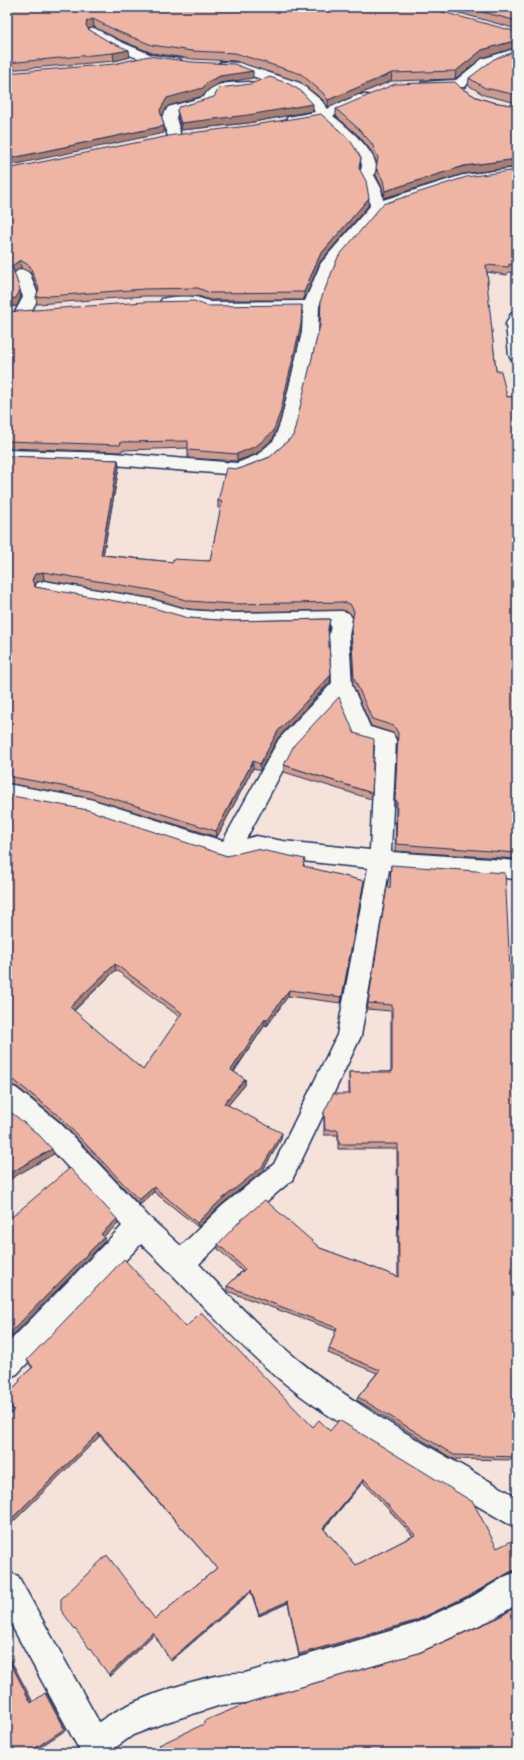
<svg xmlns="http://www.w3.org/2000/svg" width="524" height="1760" viewBox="0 0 524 1760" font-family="'Indie Flower',sans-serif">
	<rect width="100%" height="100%" fill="#f4e2db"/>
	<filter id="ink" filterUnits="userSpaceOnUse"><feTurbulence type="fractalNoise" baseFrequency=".025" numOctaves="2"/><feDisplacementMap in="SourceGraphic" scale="8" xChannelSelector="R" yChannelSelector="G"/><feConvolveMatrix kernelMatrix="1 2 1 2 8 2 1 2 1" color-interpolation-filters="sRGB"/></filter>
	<g filter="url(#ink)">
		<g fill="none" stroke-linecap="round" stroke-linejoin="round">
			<g stroke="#1b2f5e" stroke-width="3">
				<g id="minor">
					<path d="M94 28 119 41 152 55 180 59 182 62 180 65 175 66C141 61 119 53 89 35L88 32 89 29Z"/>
					<polygon points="517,48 517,56 492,65 464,87 427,89 422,88 420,85 422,82 456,80 482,59"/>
					<path d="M224 62 240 63 300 83 322 101 327 109 358 95H368L370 98 368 101 333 116C346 126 374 149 376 166 376 168 375 172 374 175L381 188 383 200 463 175 517 168V176L465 183 382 210 360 235 336 264 319 306 318 332 297 421 291 443 269 463 239 475 113 465 7 462V450L113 453 237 463 257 455 274 440 281 421 302 332 303 311 207 312 195 307 162 305 160 302 162 299C177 295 197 295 210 302L305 301 321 263 370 206 367 188 360 175C360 172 362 168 362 165 359 150 333 129 321 120L293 124 288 123 286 120 288 117 315 112 312 107 290 89 234 70 219 69 217 66 219 63Z"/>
					<path d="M248 82 253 83 255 86 253 89 224 92 218 94 214 103 178 113 176 117 181 137 179 140H169L162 117 168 107 204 97C212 81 232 83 248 82Z"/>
					<polygon points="22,269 27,271 30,274 39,297 29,315 23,317 17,315 15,312 23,297 14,274 17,271"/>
					<polygon points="517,312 517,360 511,359 509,355 506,324 511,314"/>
					<path d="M44 581 151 599 189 610 233 613 342 611 349 613 352 618 349 636 352 685 370 727 393 734 396 740 391 852 517 861V879L389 870 361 1036 292 1180 240 1224 199 1264C230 1297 262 1330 297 1359 364 1413 443 1454 517 1497V1527L507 1523C455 1493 404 1464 354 1431 327 1415 301 1397 277 1377 228 1336 187 1287 141 1244L17 1374 7 1378V1344L122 1226 42 1139 7 1111V1085L16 1088 60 1123 149 1217 181 1246 222 1206 274 1164 337 1035 368 868 283 859 256 854 228 861 90 815 7 800V784L90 799 223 841 279 739 332 683 329 636 331 625 233 627 189 624 151 613 37 593 35 588 37 583ZM339 701 355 739 375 745 370 850 283 841 256 836 246 839 293 751Z"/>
					<path d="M7 1572 18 1576 99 1722C127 1701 185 1682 220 1675 228 1673 237 1673 245 1673L414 1624 473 1596 506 1576 517 1572V1604L495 1618 417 1653 245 1703 221 1705 164 1723 133 1735 112 1750 113 1753H81L7 1617Z"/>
				</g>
			</g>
			<use href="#minor" fill="#f6f6f2" fill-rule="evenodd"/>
		</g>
		<g fill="#cd9c8e" stroke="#1b2f5e" fill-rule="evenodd">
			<polygon points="7,7 482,58 455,79 391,81 328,107 323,100 300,82 235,61 192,59 152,53 120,40 94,27 88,29 130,57 114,61 7,70"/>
			<polygon points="438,7 517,7 517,29"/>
			<polygon points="517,51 517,103 484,95 468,85 469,78"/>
			<polygon points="461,88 476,97 492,102 517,106 517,167 463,174 384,198 382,187 376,175 377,164 372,152 360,137 336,116 336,109"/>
			<polygon points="177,110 313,111 248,123 181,130 178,117"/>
			<polygon points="361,158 360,169 368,206 320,262 304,300 210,300 198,296 145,296 37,304 36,297 38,291 31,273 21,268 14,272 21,297 17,306 7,307 7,169"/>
			<polygon points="517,170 517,273 508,272 507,275 487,272 488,282 487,288 496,371 507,397 517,396 517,859 395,851 396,807 395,807 398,740 393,733 371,726 353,685 351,636 353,617 349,612 342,610 233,612 189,609 151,598 44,580 37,582 35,586 35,587 188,618 233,621 330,619 328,633 331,675 330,682 278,738 260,771 253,768 217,837 90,798 7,783 7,456 118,460 119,467 103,555 173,562 210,561 221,508 218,508 218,501 239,469 270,457 293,436"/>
			<polygon points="207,306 301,332 280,421 273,439 256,454 237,461 188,458 188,448 122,450 121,452 7,448 7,312"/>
			<polygon points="284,765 372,793 371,799 284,772"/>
			<path d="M7 795 227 856 305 866 304 867 364 881 341 1003 288 996 267 1026 265 1025 234 1072 245 1079V1085L228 1105 281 1139 262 1172 221 1205 198 1227 154 1192 140 1205 61 1122 17 1087 7 1084ZM116 970 180 1017 143 1070 74 1011Z"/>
			<polygon points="391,865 511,988 517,988 517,1460 453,1459 357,1400 358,1397 377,1373 328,1353 329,1349 336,1331 227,1291 227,1286 242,1271 218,1249 218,1244 320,1248 398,1277 397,1149 338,1149 338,1135 324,1135 324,1112 349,1094 349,1072 391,1072 391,1011 367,1009 387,887 390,887"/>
			<path d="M186 1327 313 1427 330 1431 497 1548 517 1541V1571L505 1575 472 1595 413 1623 299 1656 288 1603 259 1616 251 1592 171 1661 154 1634 110 1677 109 1675 155 1619 217 1568 100 1436 13 1410 7 1403V1395L20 1381 19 1379 32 1368 29 1364 27 1360ZM363 1482 413 1536 356 1565 324 1529Z"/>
		</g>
		<g fill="#a77f74" stroke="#1b2f5e">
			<polygon points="93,19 94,27 88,29 87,32 86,25 87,21"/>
			<polygon points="517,40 517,47 482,58 455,79 456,71 482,50"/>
			<polygon points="129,50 130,57 114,61 113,53"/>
			<polygon points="253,71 253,78 220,83 208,90 203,96 168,106 161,117 160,110 167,98 207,82 220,76"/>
			<polygon points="392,73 391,81 328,107 328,100"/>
			<polygon points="313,104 313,111 248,123 181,130 181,123"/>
			<polygon points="164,126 164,133 7,166 7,159"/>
			<polygon points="517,159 517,167 463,174 384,198 385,191 464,166"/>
			<polygon points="369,198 368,206 320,262 304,300 304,292 320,255"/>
			<polygon points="20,260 21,268 13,273 12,266"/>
			<polygon points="20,290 21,297 17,306 7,307 7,299"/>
			<polygon points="302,305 301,332 280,421 273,439 256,454 237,461 237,454"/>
			<polygon points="118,460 119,467 102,562 101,555"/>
			<polygon points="43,572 44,580 37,582 34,587 32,580 35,574"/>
			<polygon points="331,675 330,682 278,738 260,771 260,764 278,731"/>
			<polygon points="253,761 253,768 217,837 216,831"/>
			<polygon points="364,881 363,887 341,1003 342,997"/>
			<polygon points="115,964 116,970 71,1013 70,1007"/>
			<polygon points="289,990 288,996 267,1026 267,1020"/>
			<polygon points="265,1019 265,1025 231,1075 231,1070"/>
			<polygon points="245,1079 245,1085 225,1109 224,1103"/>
			<polygon points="282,1133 281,1139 262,1172 221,1205 198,1227 197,1223 221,1200"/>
			<polygon points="52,1149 54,1154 7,1181 7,1175"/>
			<polygon points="154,1187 154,1192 140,1205 139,1200"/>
			<polygon points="117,1219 118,1224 102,1238 101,1234"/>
			<polygon points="104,1237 105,1241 8,1340 7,1338 7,1336"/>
			<polygon points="99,1433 100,1436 7,1528 7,1523"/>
			<polygon points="364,1479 363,1482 322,1531 323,1528"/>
			<polygon points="517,1569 516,1571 505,1575 472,1595 413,1623 299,1656 299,1654"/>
			<polygon points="251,1590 251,1592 171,1661 170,1660"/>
			<polygon points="288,1601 288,1603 259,1616 259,1614"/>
			<polygon points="153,1632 154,1634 110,1677 109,1675"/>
			<polygon points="7,1633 10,1637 7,1640"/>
			<polygon points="7,1653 34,1704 31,1703 7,1656"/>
			<polygon points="45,1693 47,1694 66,1730 31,1753 28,1753"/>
		</g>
		<g fill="#eeb5a5" stroke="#1b2f5e" fill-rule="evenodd">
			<polygon points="7,7 424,7 517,32 517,40 482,50 456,71 392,73 328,100 323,93 301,74 235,53 192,51 152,45 119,32 93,19 87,21 86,25 88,29 108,41 129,50 113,53 7,63"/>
			<polygon points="464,7 517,7 517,21"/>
			<polygon points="517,51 517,95 485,88 469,78 494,59"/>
			<polygon points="149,56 192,62 234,64 253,71 220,76 207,82 203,88 167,98 160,110 164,126 7,159 7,73 114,64"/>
			<polygon points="270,77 289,84 301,91 313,104 248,115 181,123 177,110 179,107 214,97 219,88 250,84"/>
			<polygon points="455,82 461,88 476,97 492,102 517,106 517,159 464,166 385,191 383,180 376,168 378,158 372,144 360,130 336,109 395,84"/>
			<polygon points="321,114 350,140 361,158 359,168 366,181 369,198 320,255 304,292 210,293 198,288 144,289 36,297 39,289 30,266 20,260 12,266 20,290 16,298 7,299 7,169 174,135 248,126"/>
			<polygon points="517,170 517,266 509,264 509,267 486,265 488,282 487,282 496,371 501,371 507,397 517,396 517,853 396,844 397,801 395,800 398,733 394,726 372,719 354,678 351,629 354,611 350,604 342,602 233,604 189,601 151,590 43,572 35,574 32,580 35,587 150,607 188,618 233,621 330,619 328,629 331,675 278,731 260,764 253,761 216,831 89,791 7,776 7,456 118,460 101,555 173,562 173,559 210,561 222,501 218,501 226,468 239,469 270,457 293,436 320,325 321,299 338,257 383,204 466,177"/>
			<polygon points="194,301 207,306 302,305 301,324 280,413 273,432 256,446 237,454 188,450 188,441 121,442 120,445 7,441 7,312 144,302"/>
			<polygon points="339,697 354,733 374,739 372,793 284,765 294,745"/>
			<path d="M7 795 88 810 227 856 256 849 305 859 303 866 364 881 342 997 289 990 267 1020 265 1019 231 1070 245 1079 224 1103 282 1133 262 1167 221 1200 197 1223 154 1187 139 1200 60 1117 15 1081 7 1079ZM115 964 182 1013 143 1070 70 1007Z"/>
			<polygon points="391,865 505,873 511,988 517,988 517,1457 454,1455 358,1397 380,1370 329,1349 337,1328 227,1286 245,1269 218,1244 241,1220 265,1200 320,1248 399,1277 398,1144 339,1144 338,1130 325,1130 324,1112 333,1094 350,1094 349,1072 392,1072 392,1005 368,1003 387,887 390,888"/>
			<polygon points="7,1109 39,1135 52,1149 7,1175"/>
			<polygon points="70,1168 117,1219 101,1234 104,1237 7,1336 7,1221"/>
			<path d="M124 1259 186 1327 201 1312 313 1427 319 1420 330 1431 339 1420 473 1502 497 1548 516 1539 517 1541V1569L508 1573 474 1593 415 1621 299 1654 288 1601 259 1614 251 1590 170 1660 153 1632 109 1675 61 1610V1599L107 1555 155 1619 217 1568 99 1433 7 1523V1417L14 1410 7 1402V1395L20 1381 19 1379 33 1367 27 1360ZM364 1479 415 1535 356 1565 323 1528Z"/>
			<polygon points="517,1606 517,1753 165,1753 159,1745 204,1724 204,1721 250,1702 419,1653 498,1618"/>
			<polygon points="7,1656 31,1703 45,1693 64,1729 28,1753 7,1753"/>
		</g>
	</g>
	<rect width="524" height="1760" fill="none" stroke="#f6f6f2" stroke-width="24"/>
	<rect x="12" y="12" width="500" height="1736" fill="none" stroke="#1b2f5e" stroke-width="1.5" filter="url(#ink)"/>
</svg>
